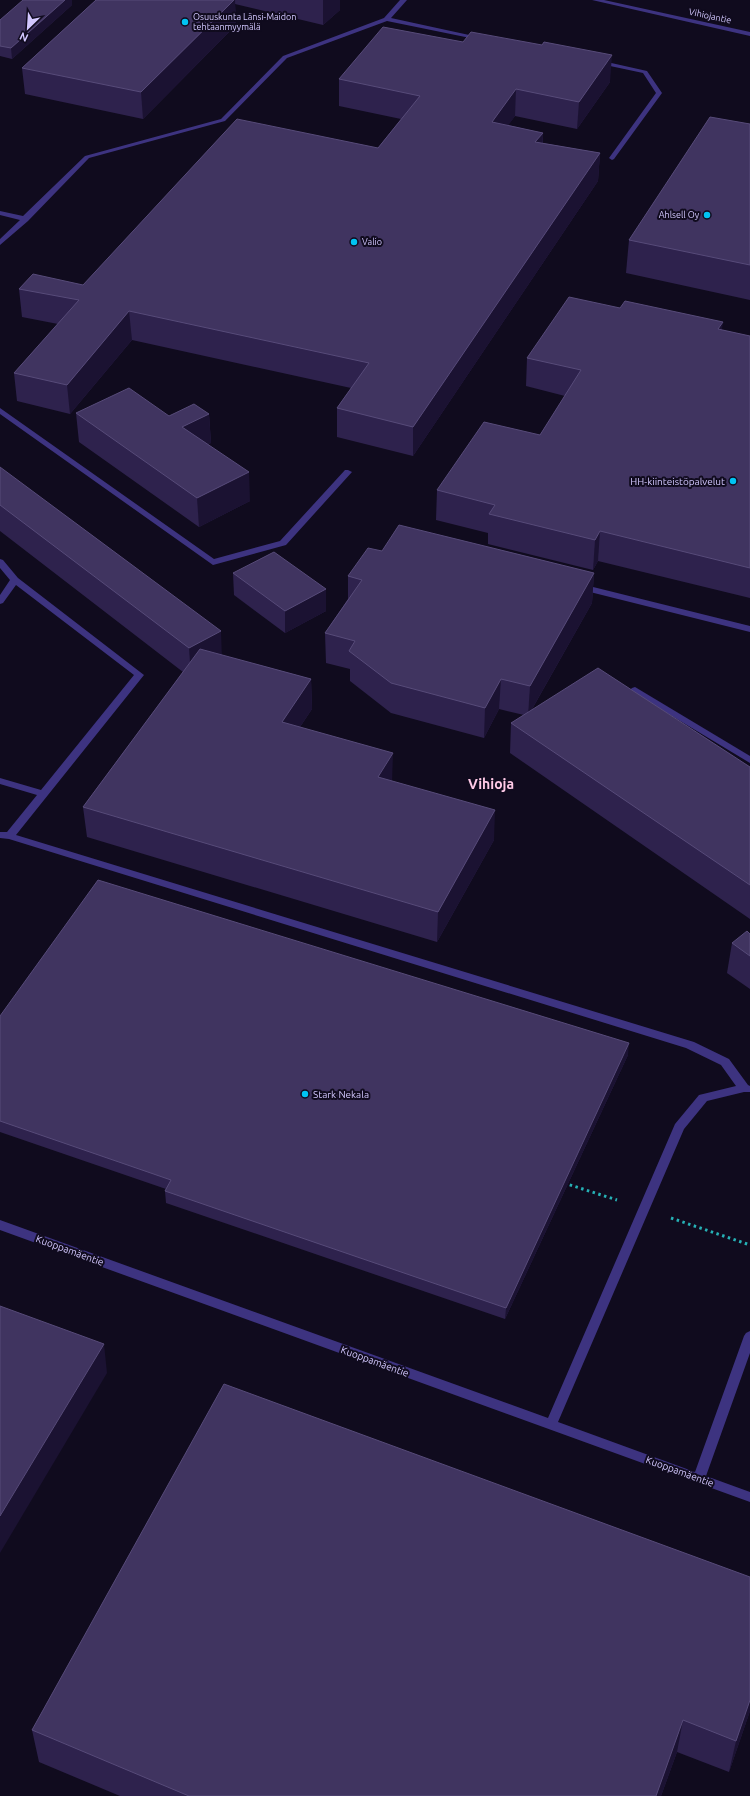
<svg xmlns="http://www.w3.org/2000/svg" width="750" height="1796" viewBox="0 0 750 1796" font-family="Ubuntu,sans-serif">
	<rect width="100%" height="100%" fill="#100b1e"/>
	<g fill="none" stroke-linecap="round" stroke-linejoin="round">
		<g stroke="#26b1b5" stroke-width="3" stroke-dasharray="2.5 3.5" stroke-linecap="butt">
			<polyline points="564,1183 617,1200"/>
			<polyline points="671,1218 750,1245"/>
		</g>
		<g fill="#3d3380" fill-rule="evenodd">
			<polygon points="400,0 407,0 391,18 483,38 480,40 387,21 287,58 225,121 89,158 28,221 0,245 0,239 20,220 0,215 0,211 23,216 85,156 221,119 283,56 384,18"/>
			<polygon points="592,0 604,0 750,32 750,36"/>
			<polygon points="598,60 647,71 662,93 614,159 612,160 609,158 656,93 643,73 596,63 595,62"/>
			<polygon points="0,408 214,559 280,541 345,470 348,470 352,472 286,545 213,565 0,414"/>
			<polygon points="0,559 3,560 18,578 144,675 16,835 694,1042 729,1059 748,1085 750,1086 750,1092 744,1092 707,1101 684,1129 558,1422 695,1472 744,1336 746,1333 750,1331 750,1353 706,1476 750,1492 750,1502 0,1230 0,1220 548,1418 675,1124 699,1095 736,1086 721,1065 686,1048 9,839 0,838 0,832 7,832 37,795 0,784 0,778 41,790 134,675 16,585 3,603 0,604 0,595 10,580 0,568"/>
			<polygon points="581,584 750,626 750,632 578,589 577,587"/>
			<polygon points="635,687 750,756 750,763 632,692 630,690 632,688"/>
		</g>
	</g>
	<g fill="#2e224d">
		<polygon points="96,0 340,0 340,10 323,25 235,4 236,25 143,119 25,94 22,68"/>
		<polygon points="72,5 12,59 0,56 0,20"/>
		<polygon points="339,79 610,82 577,129 515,116 508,125 543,133 543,143 600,153 598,181 413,456 337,437 337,408 351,388 132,340 70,414 17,401 14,373 58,324 22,317 19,289 83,285 378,148 401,119 339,106"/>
		<polygon points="750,124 750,300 626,273 629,240"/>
		<polygon points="722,330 750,336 750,598 598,561 593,570 488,544 488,533 436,520 437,490 540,435 565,396 526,386 527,358"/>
		<polygon points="76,413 169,416 209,414 211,443 208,444 250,501 199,527 79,442"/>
		<polygon points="0,467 222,655 311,679 312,709 300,727 494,840 437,942 87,837 83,807 183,672 0,531"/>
		<polygon points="382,551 594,573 592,603 531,711 750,767 750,919 510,753 511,723 524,715 499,709 484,738 391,713 350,681 350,669 326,663 325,633 348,599 348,576"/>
		<polygon points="233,573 326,589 326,611 285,633 234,595"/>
		<polygon points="750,934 750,989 727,973 732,943"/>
		<polygon points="0,1016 628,1055 505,1319 166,1203 165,1191 166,1189 0,1132"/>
		<polygon points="750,1577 750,1711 729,1772 677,1752 661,1796 120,1796 39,1762 32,1730"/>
	</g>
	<g fill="#1b1232">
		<polygon points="65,0 72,0 72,5 12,59 11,48"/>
		<polygon points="234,0 235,0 236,25 143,119 141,92"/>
		<polygon points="323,0 340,0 340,10 323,25"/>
		<polygon points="612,55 610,82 577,129 579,102"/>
		<polygon points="516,89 515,116 491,149 492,122"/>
		<polygon points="543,133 542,160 535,142"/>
		<polygon points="600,153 598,181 413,456 413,427"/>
		<polygon points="129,311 132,340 70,414 67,385"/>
		<polygon points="723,322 719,351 718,329"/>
		<polygon points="209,414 211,443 184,456 182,427"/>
		<polygon points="249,472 250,501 199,527 197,498"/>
		<polygon points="600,531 598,561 593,570 595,540"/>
		<polygon points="594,573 592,603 528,716 530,686"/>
		<polygon points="326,589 326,611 285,633 285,611"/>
		<polygon points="221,631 222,660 191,678 189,648"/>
		<polygon points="311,679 312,709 283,752 282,722"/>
		<polygon points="501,679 499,709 484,738 485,708"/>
		<polygon points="393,753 392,783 378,777"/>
		<polygon points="495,810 494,840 437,942 438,912"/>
		<polygon points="629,1043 628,1055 505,1319 506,1308"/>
		<polygon points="104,1344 107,1373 0,1553 0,1516"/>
		<polygon points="750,1700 750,1711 729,1772 736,1741"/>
		<polygon points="683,1720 677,1752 661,1796 656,1796"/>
	</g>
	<g fill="#403460" stroke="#574b79">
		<polygon points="23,0 65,0 11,48 0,46 0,20"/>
		<polygon points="96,0 234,0 141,92 22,68"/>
		<polygon points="383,27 463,42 471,32 542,45 544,42 612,55 579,102 516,89 492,122 543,133 535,142 600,153 413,427 337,408 369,363 129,311 67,385 14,373 79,300 19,289 33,274 83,285 237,119 378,148 420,96 339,79"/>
		<polygon points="710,117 750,124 750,265 629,240"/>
		<polygon points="569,297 620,308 625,301 723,322 718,329 750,336 750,568 600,531 595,540 489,514 495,505 437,490 484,422 540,435 581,370 527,358"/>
		<polygon points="129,388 169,416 194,404 209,414 182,427 249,472 197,498 76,413"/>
		<polygon points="0,467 221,631 189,648 0,505"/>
		<polygon points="399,525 594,573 530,686 501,679 485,708 391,683 349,651 355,641 325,633 362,580 348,576 368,548 382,551"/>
		<polygon points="274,552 326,589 285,611 233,573"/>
		<polygon points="200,649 311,679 282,722 393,753 378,777 495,810 438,912 83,807"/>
		<polygon points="598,668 750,767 750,885 511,723"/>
		<polygon points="98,880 629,1043 506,1308 165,1191 171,1180 0,1121 0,1016"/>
		<polygon points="747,931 750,934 750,956 732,943"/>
		<polygon points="0,1306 104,1344 0,1516"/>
		<polygon points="224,1384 750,1577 750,1700 736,1741 683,1720 656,1796 189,1796 32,1730"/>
	</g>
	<g fill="#00c4f3" stroke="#100b1e" stroke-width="1.5">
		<circle cx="185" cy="22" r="4"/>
		<circle cx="707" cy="215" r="4"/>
		<circle cx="354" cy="242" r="4"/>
		<circle cx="733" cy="481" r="4"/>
		<circle cx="305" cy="1094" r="4"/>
	</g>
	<g text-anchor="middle" stroke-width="4" stroke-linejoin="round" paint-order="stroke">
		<g font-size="9" fill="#d3c8ff" stroke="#100b1e">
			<text transform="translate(710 16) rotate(12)" y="3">Vihiojantie</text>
		</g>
		<g font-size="9" fill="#d3c8ff" stroke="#100b1e" text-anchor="start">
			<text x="193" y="20">Osuuskunta Länsi-Maidon<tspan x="193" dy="10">tehtaanmyymälä</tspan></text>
			<text x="699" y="218" text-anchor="end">Ahlsell Oy</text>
			<text x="362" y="245">Valio</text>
		</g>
		<g font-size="10" fill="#d3c8ff" stroke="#100b1e" text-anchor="end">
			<text x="725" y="485">HH-kiinteistöpalvelut</text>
			<text x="313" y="1098" text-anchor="start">Stark Nekala</text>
		</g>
		<g font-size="10" fill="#d3c8ff" stroke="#100b1e">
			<text transform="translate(70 1250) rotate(20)" y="4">Kuoppamäentie</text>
			<text transform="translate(375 1361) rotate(20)" y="4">Kuoppamäentie</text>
			<text transform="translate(680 1471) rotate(20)" y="4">Kuoppamäentie</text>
		</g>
		<g font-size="14" font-weight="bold" fill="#ffcae7" stroke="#100b1e">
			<text x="491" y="789">Vihioja</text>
		</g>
	</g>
	<g transform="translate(28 28) rotate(205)" stroke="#100b1e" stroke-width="3" paint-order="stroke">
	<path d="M0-3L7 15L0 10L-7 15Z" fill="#d3c8ff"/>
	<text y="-6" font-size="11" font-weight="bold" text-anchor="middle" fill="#d3c8ff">N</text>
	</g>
</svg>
